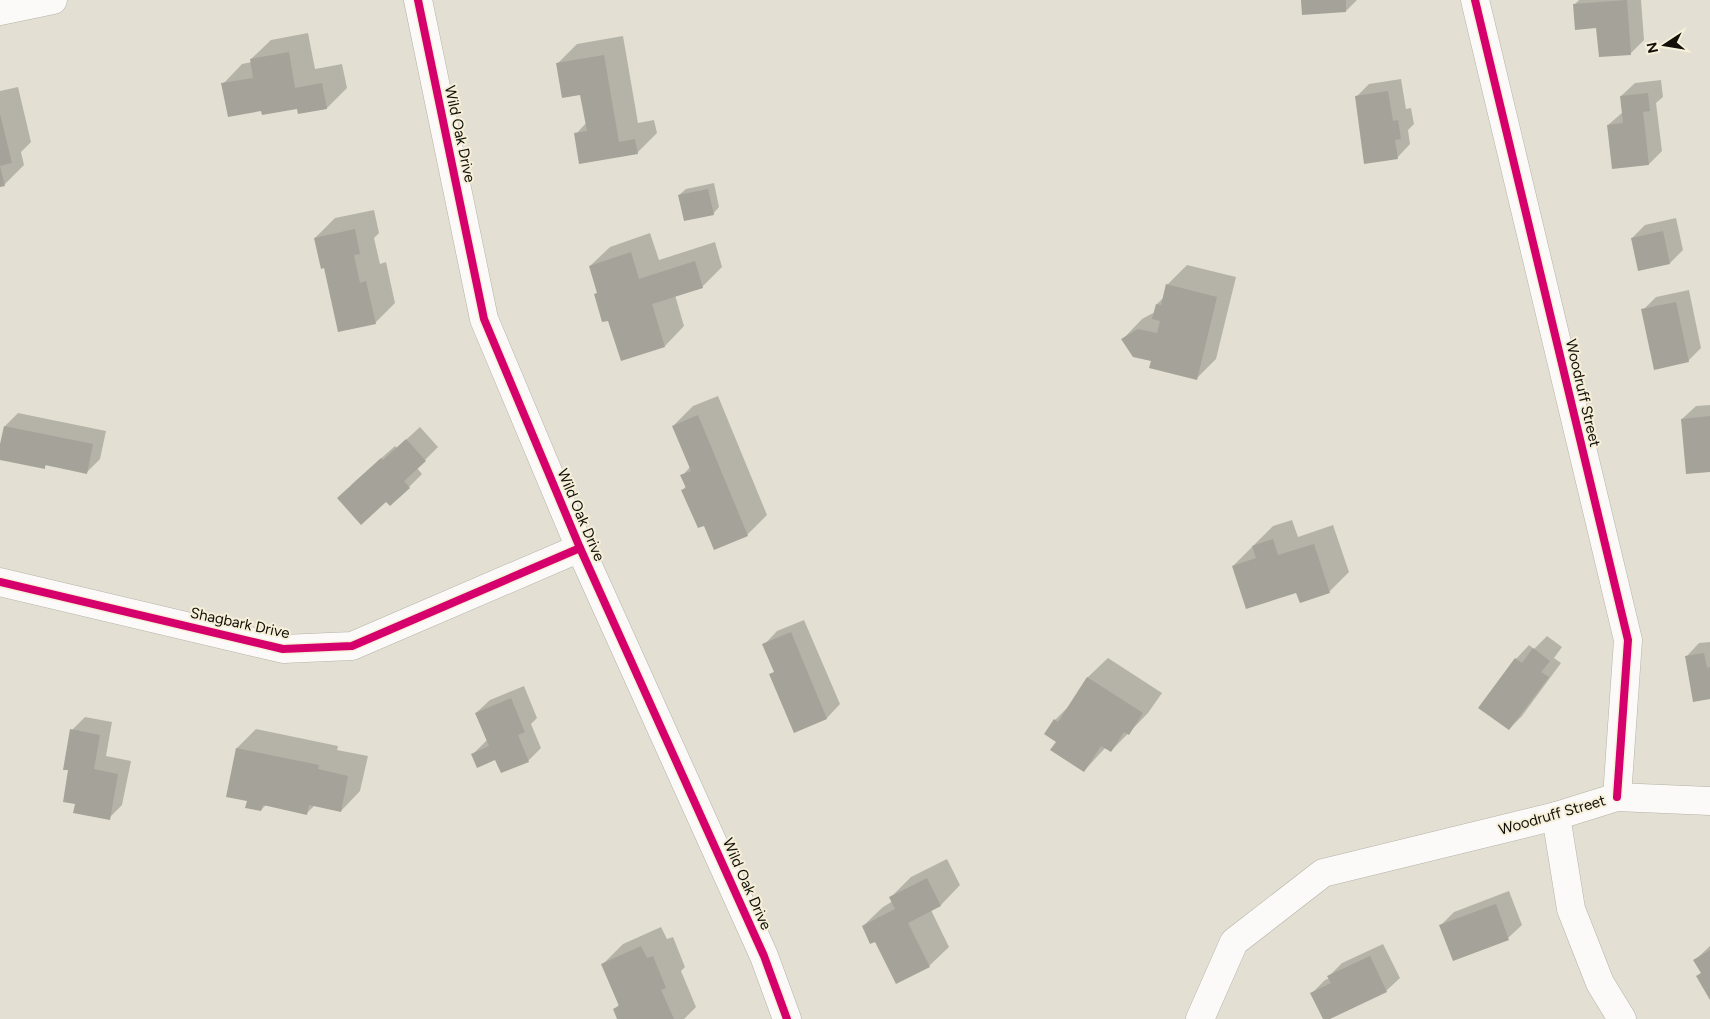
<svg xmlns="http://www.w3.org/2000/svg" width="1710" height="1019" viewBox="0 0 1710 1019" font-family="Figtree,sans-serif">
	<rect width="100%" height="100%" fill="#e3e0d3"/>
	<g fill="#0003">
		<polygon points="1302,0 1357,0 1346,11"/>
		<polygon points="1579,0 1641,0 1644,40 1631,53 1597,27 1574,5"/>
		<polygon points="308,33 315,69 342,64 347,88 327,108 299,113 298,107 262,110 223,84 242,64 252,62 251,59 271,40"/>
		<polygon points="623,36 638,123 654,120 657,133 637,153 576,134 586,123 581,94 557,64 577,44"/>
		<polygon points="1401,79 1406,109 1411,108 1414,124 1408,130 1410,144 1397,158 1356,97 1369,84"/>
		<polygon points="1661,80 1663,97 1656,103 1662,151 1649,164 1608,125 1623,112 1621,96 1635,83"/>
		<polygon points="18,87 31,142 21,152 24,165 5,184 0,186 0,91"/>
		<polygon points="714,183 719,207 713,214 679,195 686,189"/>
		<polygon points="374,210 379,233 374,238 380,264 386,262 395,303 375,323 325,266 315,238 335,218"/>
		<polygon points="1676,218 1683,250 1670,263 1632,238 1645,225"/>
		<polygon points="650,233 659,260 715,242 722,267 702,287 675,295 684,326 665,346 609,319 595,295 598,292 590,266 610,247"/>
		<polygon points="1187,265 1236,277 1216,359 1197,378 1152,360 1123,339 1142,319 1155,312 1157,304 1164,297 1167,285"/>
		<polygon points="1689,290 1701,348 1688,361 1643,310 1656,297"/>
		<polygon points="718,396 767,515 747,535 704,524 683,490 686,486 682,476 690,467 673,426 693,406"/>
		<polygon points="1710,405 1710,470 1682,419 1696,406"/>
		<polygon points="18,413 106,431 100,459 87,472 47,464 44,468 0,459 5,426"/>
		<polygon points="420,427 438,447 417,468 422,474 409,487 386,500 351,485 395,446 397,448"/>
		<polygon points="1292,520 1298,537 1333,525 1349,572 1329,592 1297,591 1233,566 1273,526"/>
		<polygon points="804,620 840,704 827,718 795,731 771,675 775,671 764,645 777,631"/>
		<polygon points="1547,636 1562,647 1554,658 1561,663 1522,716 1509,729 1480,707 1516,659 1529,645 1534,649"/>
		<polygon points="1710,642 1710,698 1686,657 1699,643"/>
		<polygon points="1108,658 1162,693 1148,713 1111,751 1106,747 1084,771 1058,742 1055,720 1071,704 1088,677"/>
		<polygon points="524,686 537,718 531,724 541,748 528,761 496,758 473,754 487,740 476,713 490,700"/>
		<polygon points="85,717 112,722 106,756 131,761 122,805 109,818 76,803 70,769 72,730"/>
		<polygon points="256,729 338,746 337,750 368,756 360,791 341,811 315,805 307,813 266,805 261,810 248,800 237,748"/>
		<polygon points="947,859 960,885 941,905 931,910 949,947 929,966 875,940 863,926 883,907 893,901 891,897 911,877"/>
		<polygon points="1509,891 1522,925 1508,938 1441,925 1454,912"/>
		<polygon points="661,927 667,939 673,937 685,967 681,971 696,1007 684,1019 618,1019 614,1009 620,1004 603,964 623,944"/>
		<polygon points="1383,944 1400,978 1386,991 1324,1019 1312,993 1325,980 1330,978 1329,976 1342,963"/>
		<polygon points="1710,946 1710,998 1698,976 1702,972 1695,960"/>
	</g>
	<g fill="#a5a299">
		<polygon points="1301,0 1346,0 1346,12 1302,15"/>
		<polygon points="1627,0 1631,55 1599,57 1596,28 1575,30 1573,4"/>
		<polygon points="289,52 295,88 322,83 327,109 298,114 297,109 262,115 261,111 228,117 221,83 253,78 250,59"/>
		<polygon points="604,55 619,142 635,139 638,154 579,164 574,133 587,131 580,95 562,98 556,63"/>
		<polygon points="1388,91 1393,121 1398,120 1401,139 1395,140 1398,159 1364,164 1355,96"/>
		<polygon points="1648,93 1650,111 1643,112 1649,165 1612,169 1607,125 1623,123 1620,96"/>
		<polygon points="0,114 12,163 0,166"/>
		<polygon points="0,166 5,186 0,187"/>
		<polygon points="708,189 714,215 684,221 678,195"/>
		<polygon points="355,229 360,254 354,255 360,283 366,281 376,324 338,332 324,268 321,269 314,238"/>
		<polygon points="1663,231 1670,264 1638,271 1631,238"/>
		<polygon points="631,252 639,279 695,261 703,288 652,304 665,347 621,361 608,321 602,322 594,294 597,293 589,266"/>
		<polygon points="1166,284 1217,297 1197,380 1149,368 1151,361 1133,357 1121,339 1138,329 1157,333 1160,321 1152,319 1156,304 1161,305"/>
		<polygon points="1676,302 1689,362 1654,370 1641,309"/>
		<polygon points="698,415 748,536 714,550 704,526 698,528 681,490 686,488 680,475 691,471 672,426"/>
		<polygon points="1710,416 1710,472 1686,474 1681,419"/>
		<polygon points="4,426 93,444 87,474 45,465 45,469 0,460 0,444"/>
		<polygon points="406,439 426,461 404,481 410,488 390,506 386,502 361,525 337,498 381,458 383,460"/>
		<polygon points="1273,539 1278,555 1314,544 1330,593 1300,603 1296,593 1246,609 1232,566 1256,558 1252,546"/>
		<polygon points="791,632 827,719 794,733 769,674 774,672 762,644"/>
		<polygon points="1533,648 1550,661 1541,672 1549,677 1509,730 1478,708 1515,658 1522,663"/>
		<polygon points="1704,653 1707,668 1710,667 1710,699 1693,702 1685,656"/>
		<polygon points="1087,677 1143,713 1129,735 1124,732 1111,752 1101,746 1084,772 1050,750 1056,742 1044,734 1054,719 1058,722"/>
		<polygon points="511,698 525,732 518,735 529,762 501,773 495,760 477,768 471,754 489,746 475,713"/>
		<polygon points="70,729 100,735 94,769 118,774 110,820 73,813 75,804 63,802 68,770 63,770"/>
		<polygon points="236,748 319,765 318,769 348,776 341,812 309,805 307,815 263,805 261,811 245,808 247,801 226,797"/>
		<polygon points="927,878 941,906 908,923 930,967 896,984 875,942 870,944 862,926 895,909 889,897"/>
		<polygon points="1496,904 1509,940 1453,961 1439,925"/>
		<polygon points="641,946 647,958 653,956 666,988 661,990 674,1019 617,1019 613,1009 619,1006 601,964"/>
		<polygon points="1710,950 1710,1000 1696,976 1701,973 1693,960"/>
		<polygon points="1370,956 1387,992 1330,1019 1323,1019 1310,993 1331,983 1327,976"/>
	</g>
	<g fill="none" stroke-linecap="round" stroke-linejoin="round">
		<g stroke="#b4b1a7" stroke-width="29">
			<g id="minor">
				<polyline points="418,0 484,319 580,548 764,956 787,1019"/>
				<polyline points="0,11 53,0"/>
				<polyline points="0,582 283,649 352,646 580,548"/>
				<polyline points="1556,816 1571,909 1600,983 1622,1019"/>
			</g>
		</g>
		<g stroke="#b4b1a7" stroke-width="29">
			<g id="tertiary">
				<polyline points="1475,0 1628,640 1617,797"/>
				<polyline points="1200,1019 1234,942 1323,873 1556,816 1617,797 1710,801"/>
			</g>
		</g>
		<use href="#minor" stroke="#fbfaf8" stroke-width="28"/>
		<use href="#tertiary" stroke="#fbfaf8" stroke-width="28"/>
		<g stroke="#f6f0da" stroke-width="11">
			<g id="cycleway">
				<polyline points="418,0 484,319 580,548 764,956 787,1019"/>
				<polyline points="1475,0 1628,640 1617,797"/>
				<polyline points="0,582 283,649 352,646 580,548"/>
			</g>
		</g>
		<use href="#cycleway" stroke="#d6006c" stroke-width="8"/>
	</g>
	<g text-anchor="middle" stroke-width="4" stroke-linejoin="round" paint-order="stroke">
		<g font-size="15" fill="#110f07" stroke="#f6f0da">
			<text transform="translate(460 134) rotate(78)" y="5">Wild Oak Drive</text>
			<text transform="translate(1583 393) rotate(77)" y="5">Woodruff Street</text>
			<text transform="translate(581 515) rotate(67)" y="5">Wild Oak Drive</text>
			<text transform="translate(240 623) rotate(12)" y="5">Shagbark Drive</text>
			<text transform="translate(1552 815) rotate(-16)" y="5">Woodruff Street</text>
			<text transform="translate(747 884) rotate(66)" y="5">Wild Oak Drive</text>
		</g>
	</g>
	<g transform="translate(1665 45) rotate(258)" stroke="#f6f0da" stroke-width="4" paint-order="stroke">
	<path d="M0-4L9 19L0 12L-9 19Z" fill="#110f07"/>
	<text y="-8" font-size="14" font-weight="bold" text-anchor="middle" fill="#110f07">N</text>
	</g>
</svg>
